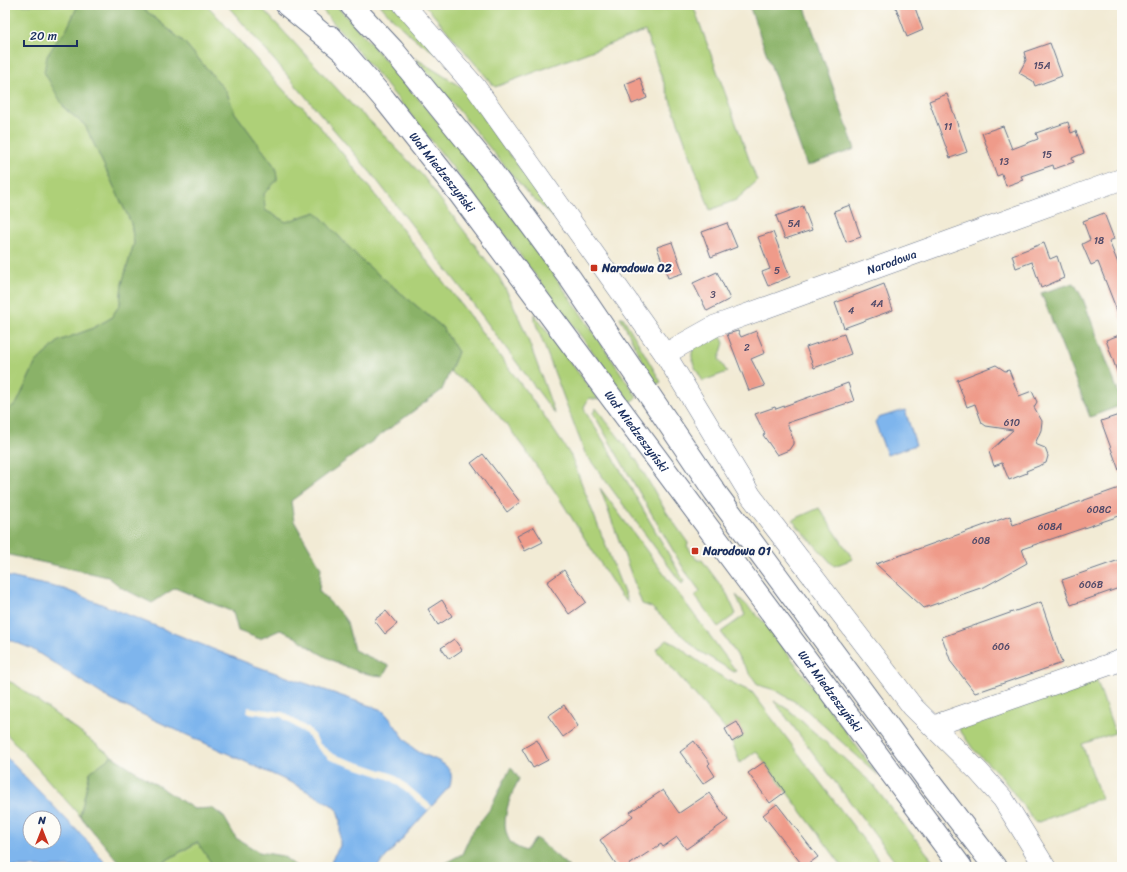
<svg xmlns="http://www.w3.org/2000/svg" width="1127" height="872" viewBox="0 0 1127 872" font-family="Sriracha,sans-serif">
	<rect width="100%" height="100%" fill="#fdfcf7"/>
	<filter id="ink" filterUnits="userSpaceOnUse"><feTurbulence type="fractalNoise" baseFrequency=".025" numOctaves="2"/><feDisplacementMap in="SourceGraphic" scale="8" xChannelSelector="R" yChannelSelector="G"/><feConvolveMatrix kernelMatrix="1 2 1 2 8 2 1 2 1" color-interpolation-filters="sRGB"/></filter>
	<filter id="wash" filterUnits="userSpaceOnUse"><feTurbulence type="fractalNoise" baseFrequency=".012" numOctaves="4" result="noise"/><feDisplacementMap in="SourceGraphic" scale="16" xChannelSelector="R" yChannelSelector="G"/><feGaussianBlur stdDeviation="0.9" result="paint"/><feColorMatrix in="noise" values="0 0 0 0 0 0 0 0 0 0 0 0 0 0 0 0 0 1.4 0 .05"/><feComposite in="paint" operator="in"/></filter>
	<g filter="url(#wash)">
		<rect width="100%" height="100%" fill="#f2ebd5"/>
		<g fill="#aed078" stroke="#64806b">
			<polygon points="5,5 78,5 66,31 58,39 65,109 85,125 131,223 134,243 122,284 120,304 111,318 91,329 59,341 36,362 17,403 5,412"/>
			<polygon points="139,5 207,5 290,97 304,108 343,154 460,303 543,414 571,456 628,603 621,596 556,493 510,429 481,395 472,386 450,372 458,352 442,327 361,260 316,212 286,222 265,210 264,194 277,180 276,168 235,113 226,91 184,42"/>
			<path d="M227 5H259L353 106 370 121 422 175 499 277C523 319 538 368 555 414L468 297 371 173Z"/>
			<path d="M318 5H336C383 57 429 109 472 164 531 239 584 318 637 397L630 402C529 267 430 131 318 5Z"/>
			<path d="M380 5H394L438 54C413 40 399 26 380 5Z"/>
			<polygon points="425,5 693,5 757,181 736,200 710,210 645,31 495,87"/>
			<polygon points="415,58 466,90 484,112 484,119 559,222 528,194"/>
			<polygon points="534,314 599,400 589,398 584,407 586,413 609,450 684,581 682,584 585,453 534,319"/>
			<polygon points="620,317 623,317 661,382 655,385"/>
			<path d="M721 336 724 343 719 359 727 372 703 381C697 372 685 353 697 345 703 340 714 339 721 336Z"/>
			<polygon points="596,408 637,461 665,510 688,543 687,546 697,560 702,560 727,594 736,614 718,627 695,596 700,591 685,571 593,413"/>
			<polygon points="600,488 736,671 734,672 699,651 651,607 642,604"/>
			<polygon points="819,508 853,559 834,566 792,520"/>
			<polygon points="736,595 765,623 878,775 802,706 775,690 758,685 721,632 745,615"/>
			<path d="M667 640C679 645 687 654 698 661 715 673 733 684 752 692L884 867H843L756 751 740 763 732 742 744 735 737 722 725 729 656 650Z"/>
			<polygon points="1096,678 1115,733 1082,744 1101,798 1036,823 1000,775 973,749 957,726"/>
			<polygon points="5,680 15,684 112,756 90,772 80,816 5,732"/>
			<polygon points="774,701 789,710 874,785 875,788 938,867 899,867"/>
			<polygon points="198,842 214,867 155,867"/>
		</g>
		<g fill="#8ab268" stroke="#527063">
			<path d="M78 5H139L184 42 226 91 235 113 276 168 277 180 264 194 265 210 286 222 316 212 361 260 442 327 458 352 442 390 291 501 294 521 321 568 319 591 342 615 347 622 354 650 389 666 383 676C361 675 338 664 319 653 304 644 297 636 280 630L260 639 238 631 233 612 175 588 152 603 122 588 108 577 5 554V412L17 403 36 362 59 341 91 329 111 318 120 304 122 284 134 243 131 223 85 125 65 109 44 72 47 56 58 39 66 31Z"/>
			<polygon points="749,5 804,5 855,149 807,166"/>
			<polygon points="1074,283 1083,299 1122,402 1122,405 1090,417 1041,293"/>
			<polygon points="112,756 194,809 212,808 224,817 236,838 259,852 283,856 297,867 214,867 197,842 155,867 123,867 80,816 90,772"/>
			<path d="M511 767 519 779C510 797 497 826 512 844 515 847 522 849 525 851L536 838 569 867H443V864L462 854 472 832 490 809Z"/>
		</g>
		<g fill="#7eb5ed" stroke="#4c72a6" fill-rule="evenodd">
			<polygon points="905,410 916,445 887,455 875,422 878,418"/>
			<path d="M5 576 64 589 250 664 382 710C394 721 401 737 413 748 424 757 439 758 448 768 453 774 451 780 450 786L377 867H331L332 859 340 846V819L337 810 330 804 296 785 111 700 32 649 5 638Z"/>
			<path d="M5 756 91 845 108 867H5ZM30 818H54V842H30Z"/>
		</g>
		<polygon fill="#f2ebd5" points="248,707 283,712 311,730 320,744 333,754 394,774 432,806 428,810 391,780 330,760 317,748 307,735 281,717 247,713"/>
		<g id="blocks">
			<g fill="#ef9b8a">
				<polygon points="895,5 914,5 923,30 907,37"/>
				<polygon points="1050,43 1062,76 1035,86 1033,81 1019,73 1026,60 1024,52"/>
				<polygon points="640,78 647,98 632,104 625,84"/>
				<polygon points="947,94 967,152 950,158 929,101"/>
				<polygon points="1068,122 1071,133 1076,131 1084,153 1072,158 1074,162 1054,169 1053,165 1021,176 1023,180 1006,186 1002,174 997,176 982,133 1003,126 1012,149 1038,139 1036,133"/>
				<polygon points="850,205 861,237 846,242 834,211"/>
				<polygon points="803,206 812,230 785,239 776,216"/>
				<polygon points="1104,213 1114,239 1109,241 1122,273 1121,321 1098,262 1091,265 1082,244 1090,240 1083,221"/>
				<polygon points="727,223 737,247 711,257 702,232"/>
				<polygon points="773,232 790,277 768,286 762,272 770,269 758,237"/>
				<polygon points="672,242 683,273 668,278 657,247"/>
				<polygon points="1044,243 1050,259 1057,256 1064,278 1041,288 1032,262 1016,268 1012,255"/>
				<polygon points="717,272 730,299 707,311 693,283"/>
				<polygon points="884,284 893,310 844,328 835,303"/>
				<polygon points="738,331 741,337 756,331 765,353 751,359 765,386 749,391 727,334"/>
				<polygon points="844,334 851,354 814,368 806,347"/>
				<polygon points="1122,334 1122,379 1120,380 1106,340"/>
				<polygon points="996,365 1005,371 1009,370 1019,396 1032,391 1037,402 1034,407 1042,421 1041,430 1035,444 1045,448 1048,456 1046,463 1026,471 1027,473 1009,480 1002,463 994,466 989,452 1013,430 986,426 982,423 975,404 967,407 957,380"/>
				<polygon points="848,383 854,401 787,423 793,439 793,444 789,450 777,455 763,435 765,434 755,414 775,407 776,409"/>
				<polygon points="1122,414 1122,473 1120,473 1101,421"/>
				<polygon points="483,454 520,502 507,512 471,463"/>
				<polygon points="1122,487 1122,515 1022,549 1027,563 986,586 924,608 876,564 1010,516 1013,525"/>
				<polygon points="534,527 543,542 525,551 517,536"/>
				<polygon points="1122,559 1122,587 1071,605 1062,580"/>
				<polygon points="564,570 586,602 569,614 547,582"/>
				<polygon points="442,600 452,616 438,625 428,609"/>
				<polygon points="1041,602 1062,663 975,693 951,662 942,637"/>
				<polygon points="386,611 397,624 385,634 374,620"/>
				<polygon points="454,639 462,650 449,659 441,648"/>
				<polygon points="564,705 578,726 563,737 548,716"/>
				<polygon points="737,722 744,735 732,742 725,729"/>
				<polygon points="537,740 548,760 533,768 522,749"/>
				<polygon points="694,741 710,763 708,765 715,776 703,784 680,752"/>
				<polygon points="764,762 785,792 770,803 748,773"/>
				<polygon points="663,790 679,813 709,793 728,820 686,849 677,837 663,847 661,844 626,867 618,867 600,840 633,816 630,812"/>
				<polygon points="777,804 818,857 804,867 763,815"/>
			</g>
		</g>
	</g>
	<g filter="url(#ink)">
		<use href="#blocks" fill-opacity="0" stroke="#667188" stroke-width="1"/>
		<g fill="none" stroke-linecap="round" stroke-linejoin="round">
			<g stroke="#667188" stroke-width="22">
				<g id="minor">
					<polyline points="404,5 476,88 665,354 751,496 913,707 979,772 1003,799 1045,867"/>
					<path id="s1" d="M665 354 715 326 1122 179"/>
					<polyline points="942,723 1122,660"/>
				</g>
			</g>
			<g stroke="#667188" stroke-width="24">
				<g id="secondary">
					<polyline points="351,5 393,50 489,168 570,278 715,492 927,779 995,867"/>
					<path id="s2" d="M331 37 385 100 459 193 961 867"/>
				</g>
			</g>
			<g stroke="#667188" stroke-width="24">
				<polyline id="primary" points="287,5 344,52"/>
			</g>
			<use href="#minor" stroke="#fff" stroke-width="21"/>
			<use href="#secondary" stroke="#fff" stroke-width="22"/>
			<use href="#primary" stroke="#fff" stroke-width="22"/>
		</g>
	</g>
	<g fill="#c8321e" stroke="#fdfcf7" stroke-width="1.5">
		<rect x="590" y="264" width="8" height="8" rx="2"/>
		<rect x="691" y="547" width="8" height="8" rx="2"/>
	</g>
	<g text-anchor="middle" stroke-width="4" stroke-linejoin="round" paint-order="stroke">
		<g font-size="10" fill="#504a69">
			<text x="1042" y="69">15A</text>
			<text x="948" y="130">11</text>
			<text x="1047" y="158">15</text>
			<text x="1004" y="165">13</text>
			<text x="794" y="227">5A</text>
			<text x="1099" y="244">18</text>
			<text x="777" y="274">5</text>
			<text x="713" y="298">3</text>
			<text x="877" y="307">4A</text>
			<text x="851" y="314">4</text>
			<text x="747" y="351">2</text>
			<text x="1012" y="426">610</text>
			<text x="1099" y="513">608C</text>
			<text x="1050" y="530">608A</text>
			<text x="981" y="544">608</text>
			<text x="1091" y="588">606B</text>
			<text x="1001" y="650">606</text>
		</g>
		<g font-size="12" fill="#1b2f5e" stroke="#fdfcf7">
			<text dy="4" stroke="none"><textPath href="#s2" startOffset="175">Wał Miedzeszyński</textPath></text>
			<text dy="4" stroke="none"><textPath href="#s1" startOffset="245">Narodowa</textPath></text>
			<text dy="4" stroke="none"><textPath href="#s2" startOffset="499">Wał Miedzeszyński</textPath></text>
			<text dy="4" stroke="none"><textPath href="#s2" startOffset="823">Wał Miedzeszyński</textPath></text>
		</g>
		<g font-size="12" font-weight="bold" fill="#1b2f5e" stroke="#fdfcf7" text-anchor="start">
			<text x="602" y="272">Narodowa 02</text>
			<text x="703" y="555">Narodowa 01</text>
		</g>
	</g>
	<rect width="1127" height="872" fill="none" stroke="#fdfcf7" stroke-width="20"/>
	<g transform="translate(42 830)"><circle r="19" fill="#fdfcf7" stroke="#a3aaba"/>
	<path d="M0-3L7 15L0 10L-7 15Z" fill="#c8321e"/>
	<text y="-6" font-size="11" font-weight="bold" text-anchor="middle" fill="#1b2f5e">N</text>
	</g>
	<path d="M24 40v6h53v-6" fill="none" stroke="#1b2f5e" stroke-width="2"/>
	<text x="30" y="40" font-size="12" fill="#1b2f5e" stroke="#fdfcf7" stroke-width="3" paint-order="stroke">20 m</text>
</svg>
